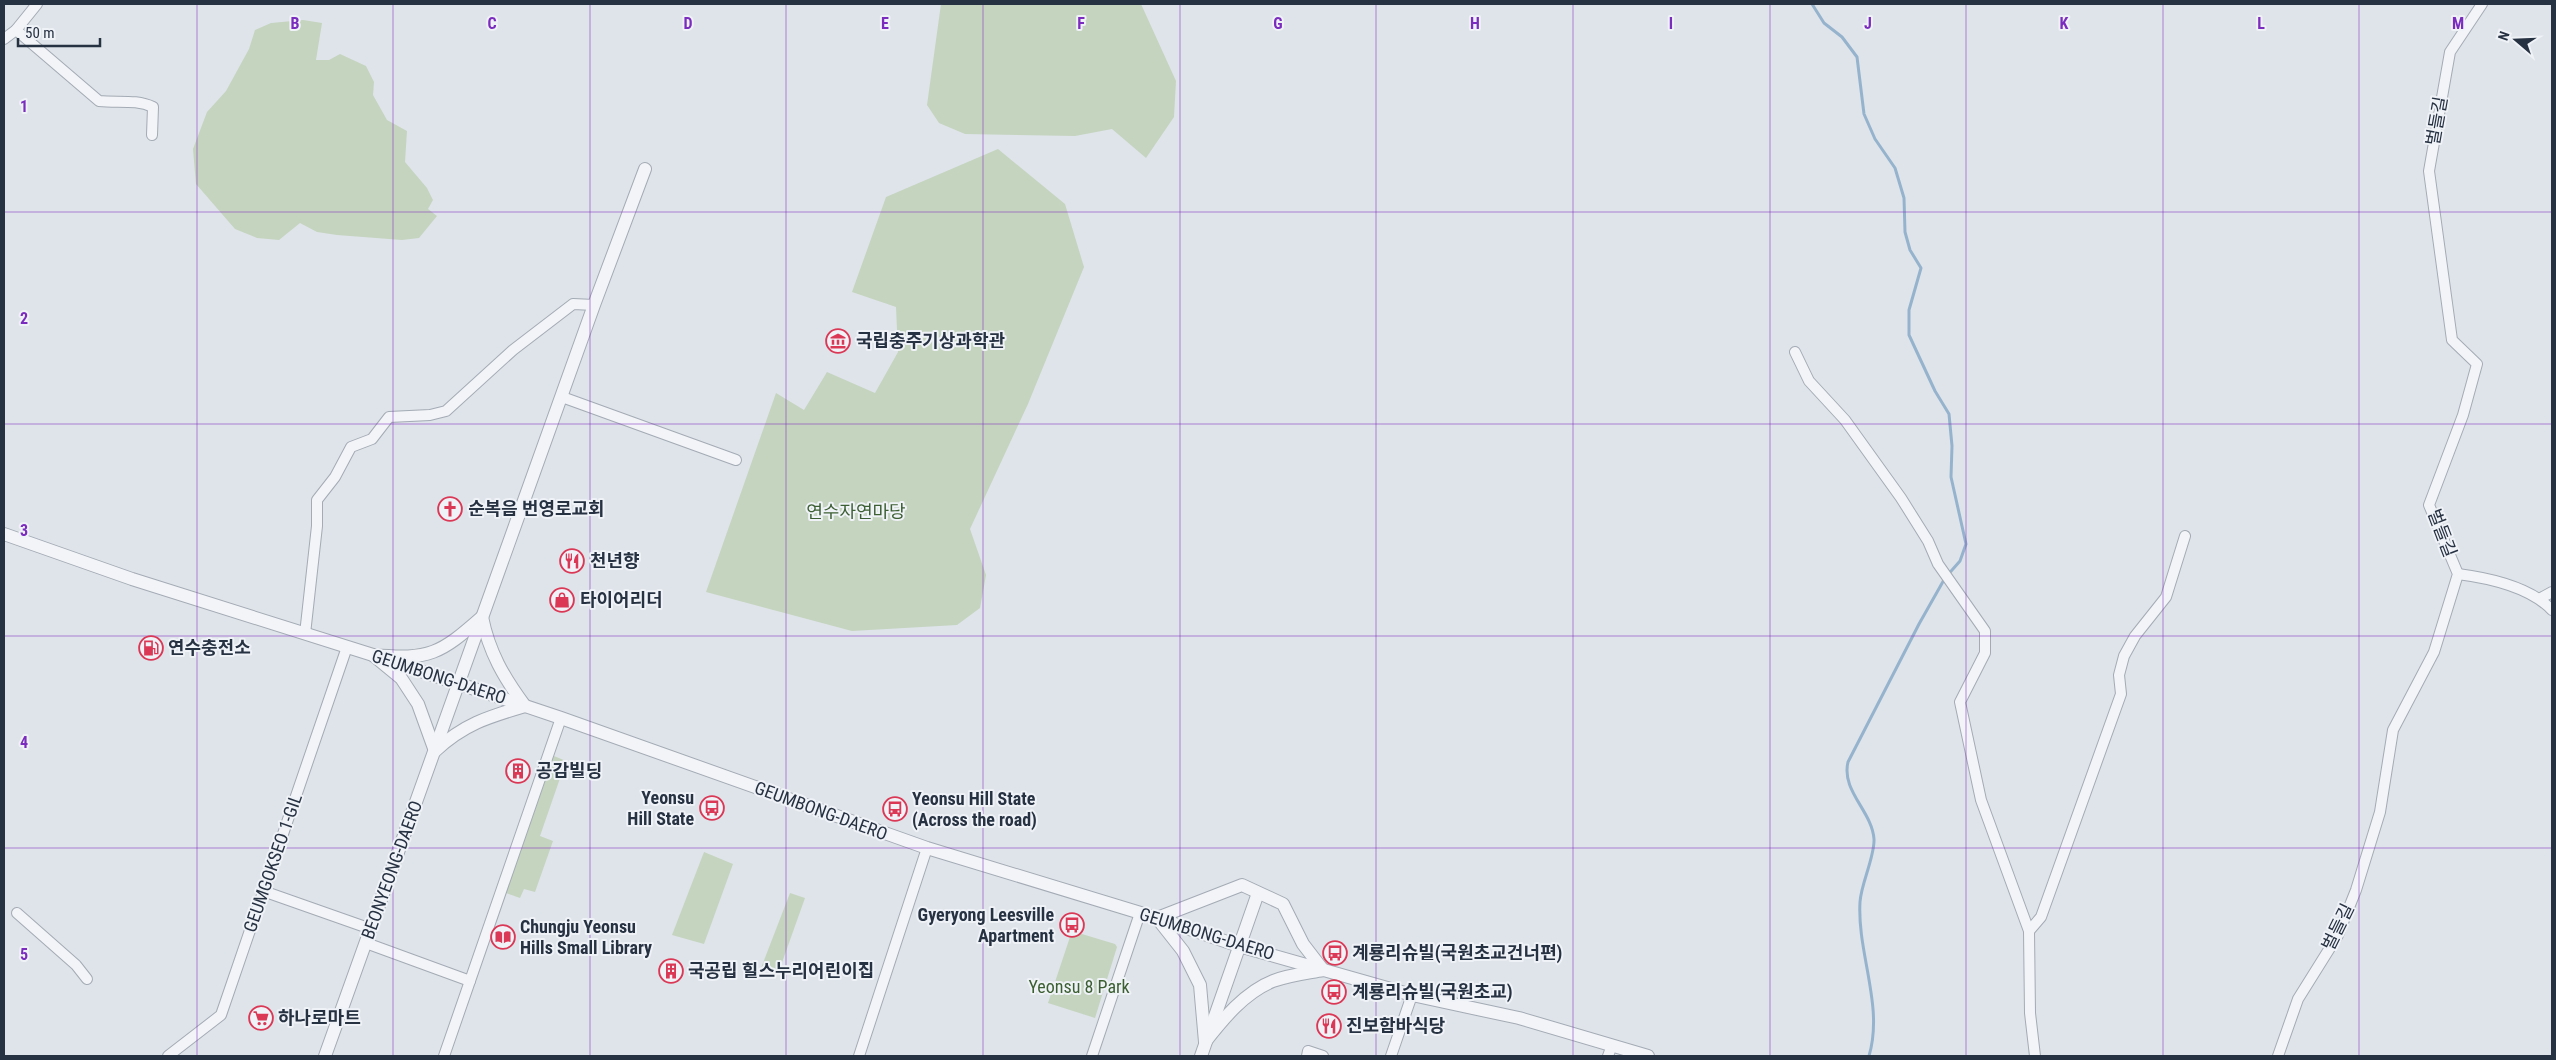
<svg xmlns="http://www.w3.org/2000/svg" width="2556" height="1060" viewBox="0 0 2556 1060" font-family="'Roboto Condensed','Noto Sans KR',sans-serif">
	<rect width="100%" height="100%" fill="#dfe4ea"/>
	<g fill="#c5d4bf">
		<polygon points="941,4 1141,4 1176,81 1174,117 1146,158 1112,129 1075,136 965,134 939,123 927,105"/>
		<polygon points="303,20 322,23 316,60 329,60 340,54 366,66 374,82 373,95 387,120 407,131 405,162 427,188 433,200 428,209 437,216 419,238 402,240 337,235 317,232 300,223 279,240 257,238 235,229 196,184 193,149 207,112 226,91 249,49 255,30 271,23"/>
		<polygon points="998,149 1065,204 1084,267 1028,404 970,529 986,575 980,608 957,625 852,631 706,592 776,393 804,410 827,372 875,393 898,352 896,307 852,292 886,197"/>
		<polygon points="554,756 566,761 540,836 553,841 535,892 524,889 520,898 506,893"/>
		<polygon points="704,852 733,864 704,944 672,935"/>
		<polygon points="790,893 805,898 779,971 773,974 761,968"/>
		<polygon points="1072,931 1115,944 1117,947 1095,1018 1048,1003"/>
	</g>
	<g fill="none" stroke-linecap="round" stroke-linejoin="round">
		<path stroke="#96b3cd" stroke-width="3" d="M1812 4 1824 23 1842 37 1857 57 1864 114 1875 139 1895 168 1904 198 1905 232 1910 250 1921 268 1909 310V335L1935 391 1949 414 1952 446 1951 477 1966 544 1960 561 1945 578 1919 624 1848 762C1841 791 1872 811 1874 839 1875 856 1861 884 1860 902 1857 953 1884 1006 1869 1056"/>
		<g stroke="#a4abb4" stroke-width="12">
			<g id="minor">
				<path d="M16 30 99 101C118 103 136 99 153 107L152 135"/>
				<polyline points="4,39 16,30 37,4"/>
				<polyline points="1795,352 1809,381 1845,420 1901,498 1928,541 1938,564 1985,631 1985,653 1960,702 1981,800 2029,931 2030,1013 2035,1056"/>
				<polyline points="562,397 736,460"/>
				<path d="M2458 574C2489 578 2530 587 2552 610"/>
				<polyline points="2541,598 2552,592"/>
				<polyline points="305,634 317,526 317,500 335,477 351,447 372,439 389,417 430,415 446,411 513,350 573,304 594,305"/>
				<polyline points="263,891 371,929"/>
				<polyline points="17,913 76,965 87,979"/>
				<polyline points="2029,931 2041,917 2121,694 2119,675 2124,656 2135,636 2166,597 2185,536"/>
				<polyline points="366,943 470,981"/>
				<polyline points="168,1056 221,1015 347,647"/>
				<polyline points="444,1056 561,718"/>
				<polyline points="859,1056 927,848"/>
				<polyline points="1092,1056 1140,913"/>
				<polyline points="1307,1056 1308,1051 1323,1056"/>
				<polyline points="1391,1056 1412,995"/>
				<polyline points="1608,1056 1612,1045"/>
				<polyline points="2278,1056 2298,999 2338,935 2356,890 2380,812 2393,730 2434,652 2458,574 2429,505 2463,415 2477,364 2452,340 2429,171 2450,52 2482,4"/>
			</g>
		</g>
		<g stroke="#a4abb4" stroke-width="14">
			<g id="tertiary">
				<polyline points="4,534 132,579 373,655 561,718 927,848 1157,918 1239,946 1412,995 1519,1018 1648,1056"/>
				<path d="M482 617C489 652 504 678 525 706 488 717 464 724 435 751L418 704 401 678 373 655C430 660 440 654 482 617Z"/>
				<path d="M1242 885 1283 904 1303 944 1323 970C1307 973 1289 975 1273 981 1245 992 1223 1019 1205 1042L1200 985 1183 951 1157 918Z"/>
				<polyline points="325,1056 594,305 645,169"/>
				<polyline points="1201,1056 1258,893"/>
			</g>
		</g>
		<use href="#minor" stroke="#f2f4f8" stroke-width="10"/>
		<use href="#tertiary" stroke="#f2f4f8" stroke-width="12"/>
	</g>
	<path fill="none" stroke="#7b2cbf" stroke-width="1" stroke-opacity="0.55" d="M197 4V1056M393 4V1056M590 4V1056M786 4V1056M983 4V1056M1180 4V1056M1376 4V1056M1573 4V1056M1770 4V1056M1966 4V1056M2163 4V1056M2359 4V1056M4 212H2552M4 424H2552M4 636H2552M4 848H2552"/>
	<defs>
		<g id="museum-ring" transform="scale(1.25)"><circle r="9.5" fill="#eff2f7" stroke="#db3856" stroke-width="1.5"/><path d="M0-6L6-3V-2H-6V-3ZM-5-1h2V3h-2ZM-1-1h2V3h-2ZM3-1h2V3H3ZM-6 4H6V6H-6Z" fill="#db3856"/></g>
		<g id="church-ring" transform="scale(1.25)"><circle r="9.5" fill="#eff2f7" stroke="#db3856" stroke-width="1.5"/><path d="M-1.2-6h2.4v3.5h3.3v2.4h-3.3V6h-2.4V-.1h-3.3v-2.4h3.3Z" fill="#db3856"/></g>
		<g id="restaurant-ring" transform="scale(1.25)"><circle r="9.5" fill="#eff2f7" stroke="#db3856" stroke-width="1.5"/><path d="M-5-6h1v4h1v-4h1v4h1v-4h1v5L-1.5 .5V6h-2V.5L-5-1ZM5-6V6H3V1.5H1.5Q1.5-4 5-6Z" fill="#db3856"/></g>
		<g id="shop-ring" transform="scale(1.25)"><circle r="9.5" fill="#eff2f7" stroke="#db3856" stroke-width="1.5"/><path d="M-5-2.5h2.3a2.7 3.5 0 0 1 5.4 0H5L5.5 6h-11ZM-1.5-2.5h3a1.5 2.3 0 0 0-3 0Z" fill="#db3856"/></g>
		<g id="fuel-ring" transform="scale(1.25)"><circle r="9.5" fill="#eff2f7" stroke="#db3856" stroke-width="1.5"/><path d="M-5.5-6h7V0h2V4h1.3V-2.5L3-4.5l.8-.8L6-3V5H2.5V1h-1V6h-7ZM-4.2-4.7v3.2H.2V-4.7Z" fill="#db3856"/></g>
		<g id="building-ring" transform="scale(1.25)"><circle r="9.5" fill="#eff2f7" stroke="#db3856" stroke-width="1.5"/><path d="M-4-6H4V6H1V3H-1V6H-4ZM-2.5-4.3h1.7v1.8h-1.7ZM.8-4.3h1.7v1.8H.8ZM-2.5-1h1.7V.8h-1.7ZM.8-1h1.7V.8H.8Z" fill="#db3856"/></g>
		<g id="bus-ring" transform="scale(1.25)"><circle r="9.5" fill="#eff2f7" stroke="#db3856" stroke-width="1.5"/><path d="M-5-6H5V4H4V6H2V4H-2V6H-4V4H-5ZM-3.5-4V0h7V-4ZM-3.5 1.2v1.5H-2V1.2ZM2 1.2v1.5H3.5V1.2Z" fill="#db3856"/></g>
		<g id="library-ring" transform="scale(1.25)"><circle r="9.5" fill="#eff2f7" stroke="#db3856" stroke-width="1.5"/><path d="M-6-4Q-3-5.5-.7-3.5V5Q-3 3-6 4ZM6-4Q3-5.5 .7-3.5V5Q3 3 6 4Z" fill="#db3856"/></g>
		<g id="supermarket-ring" transform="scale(1.25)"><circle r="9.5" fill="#eff2f7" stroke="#db3856" stroke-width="1.5"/><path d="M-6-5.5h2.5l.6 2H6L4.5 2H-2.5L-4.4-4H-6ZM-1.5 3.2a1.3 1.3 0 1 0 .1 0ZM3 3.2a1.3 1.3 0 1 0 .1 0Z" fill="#db3856"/></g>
	</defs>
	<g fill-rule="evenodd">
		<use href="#museum-ring" x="838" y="341"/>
		<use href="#church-ring" x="450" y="509"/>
		<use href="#restaurant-ring" x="572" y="561"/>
		<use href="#shop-ring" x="562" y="600"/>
		<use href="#fuel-ring" x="151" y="648"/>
		<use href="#building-ring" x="518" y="771"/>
		<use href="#bus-ring" x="712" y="808"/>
		<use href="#bus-ring" x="895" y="809"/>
		<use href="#bus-ring" x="1072" y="925"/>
		<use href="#library-ring" x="503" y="937"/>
		<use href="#bus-ring" x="1335" y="953"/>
		<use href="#building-ring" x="671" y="971"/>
		<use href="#bus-ring" x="1334" y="992"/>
		<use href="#supermarket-ring" x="261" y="1018"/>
		<use href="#restaurant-ring" x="1329" y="1026"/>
	</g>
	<g text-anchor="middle" stroke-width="4" stroke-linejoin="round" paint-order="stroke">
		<g font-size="18" fill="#263142" stroke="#eff2f7">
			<text transform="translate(2437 121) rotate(-80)" y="6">벌들길</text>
			<text transform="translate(2442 533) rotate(69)" y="6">벌들길</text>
			<text transform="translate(439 677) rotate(18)" y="6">GEUMBONG-DAERO</text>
			<text transform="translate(821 811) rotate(20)" y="6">GEUMBONG-DAERO</text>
			<text transform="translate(273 863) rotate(-71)" y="6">GEUMGOKSEO 1-GIL</text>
			<text transform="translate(392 870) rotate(-70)" y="6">BEONYEONG-DAERO</text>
			<text transform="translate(2338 927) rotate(-64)" y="6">벌들길</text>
			<text transform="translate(1207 934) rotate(17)" y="6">GEUMBONG-DAERO</text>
		</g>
		<g font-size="18" font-weight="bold" fill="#263142" stroke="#eff2f7" text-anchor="start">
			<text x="856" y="347">국립충주기상과학관</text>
			<text x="468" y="515">순복음 번영로교회</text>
			<text x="590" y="567">천년향</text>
			<text x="580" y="606">타이어리더</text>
			<text x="168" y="654">연수충전소</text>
			<text x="536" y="777">공감빌딩</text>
			<text x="694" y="804" text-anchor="end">Yeonsu<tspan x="694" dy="21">Hill State</tspan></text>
			<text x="912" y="805">Yeonsu Hill State<tspan x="912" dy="21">(Across the road)</tspan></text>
			<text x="1054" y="921" text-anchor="end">Gyeryong Leesville<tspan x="1054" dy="21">Apartment</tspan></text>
			<text x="520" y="933">Chungju Yeonsu<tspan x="520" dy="21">Hills Small Library</tspan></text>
			<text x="1352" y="959">계룡리슈빌(국원초교건너편)</text>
			<text x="688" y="977">국공립 힐스누리어린이집</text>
			<text x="1352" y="998">계룡리슈빌(국원초교)</text>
			<text x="278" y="1024">하나로마트</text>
			<text x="1346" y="1032">진보함바식당</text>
		</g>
		<g font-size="18" fill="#3c5f32" stroke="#eff2f7">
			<text x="856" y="518">연수자연마당</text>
			<text x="1079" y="993">Yeonsu 8 Park</text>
		</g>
	</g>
	<g font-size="16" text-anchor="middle" font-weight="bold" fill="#7b2cbf" stroke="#eff2f7" stroke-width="4" stroke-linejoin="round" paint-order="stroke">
		<text x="295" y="29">B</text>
		<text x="492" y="29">C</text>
		<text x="688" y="29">D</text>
		<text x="885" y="29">E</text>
		<text x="1081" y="29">F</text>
		<text x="1278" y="29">G</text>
		<text x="1475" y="29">H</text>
		<text x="1671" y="29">I</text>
		<text x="1868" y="29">J</text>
		<text x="2064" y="29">K</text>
		<text x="2261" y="29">L</text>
		<text x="2458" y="29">M</text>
		<text x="24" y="112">1</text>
		<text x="24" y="324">2</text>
		<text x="24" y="536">3</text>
		<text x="24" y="748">4</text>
		<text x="24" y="960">5</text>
	</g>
	<rect width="2556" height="1060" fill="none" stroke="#263142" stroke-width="10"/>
	<g transform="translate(2516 40) rotate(289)" stroke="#eff2f7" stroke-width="4" paint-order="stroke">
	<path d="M0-4L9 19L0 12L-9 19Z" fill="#263142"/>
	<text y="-8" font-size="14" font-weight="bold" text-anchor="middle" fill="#263142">N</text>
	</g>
	<path d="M18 38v8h82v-8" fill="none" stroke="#263142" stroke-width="2.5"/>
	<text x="25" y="38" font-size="15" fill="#263142" stroke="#eff2f7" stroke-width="4" paint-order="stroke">50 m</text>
</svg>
